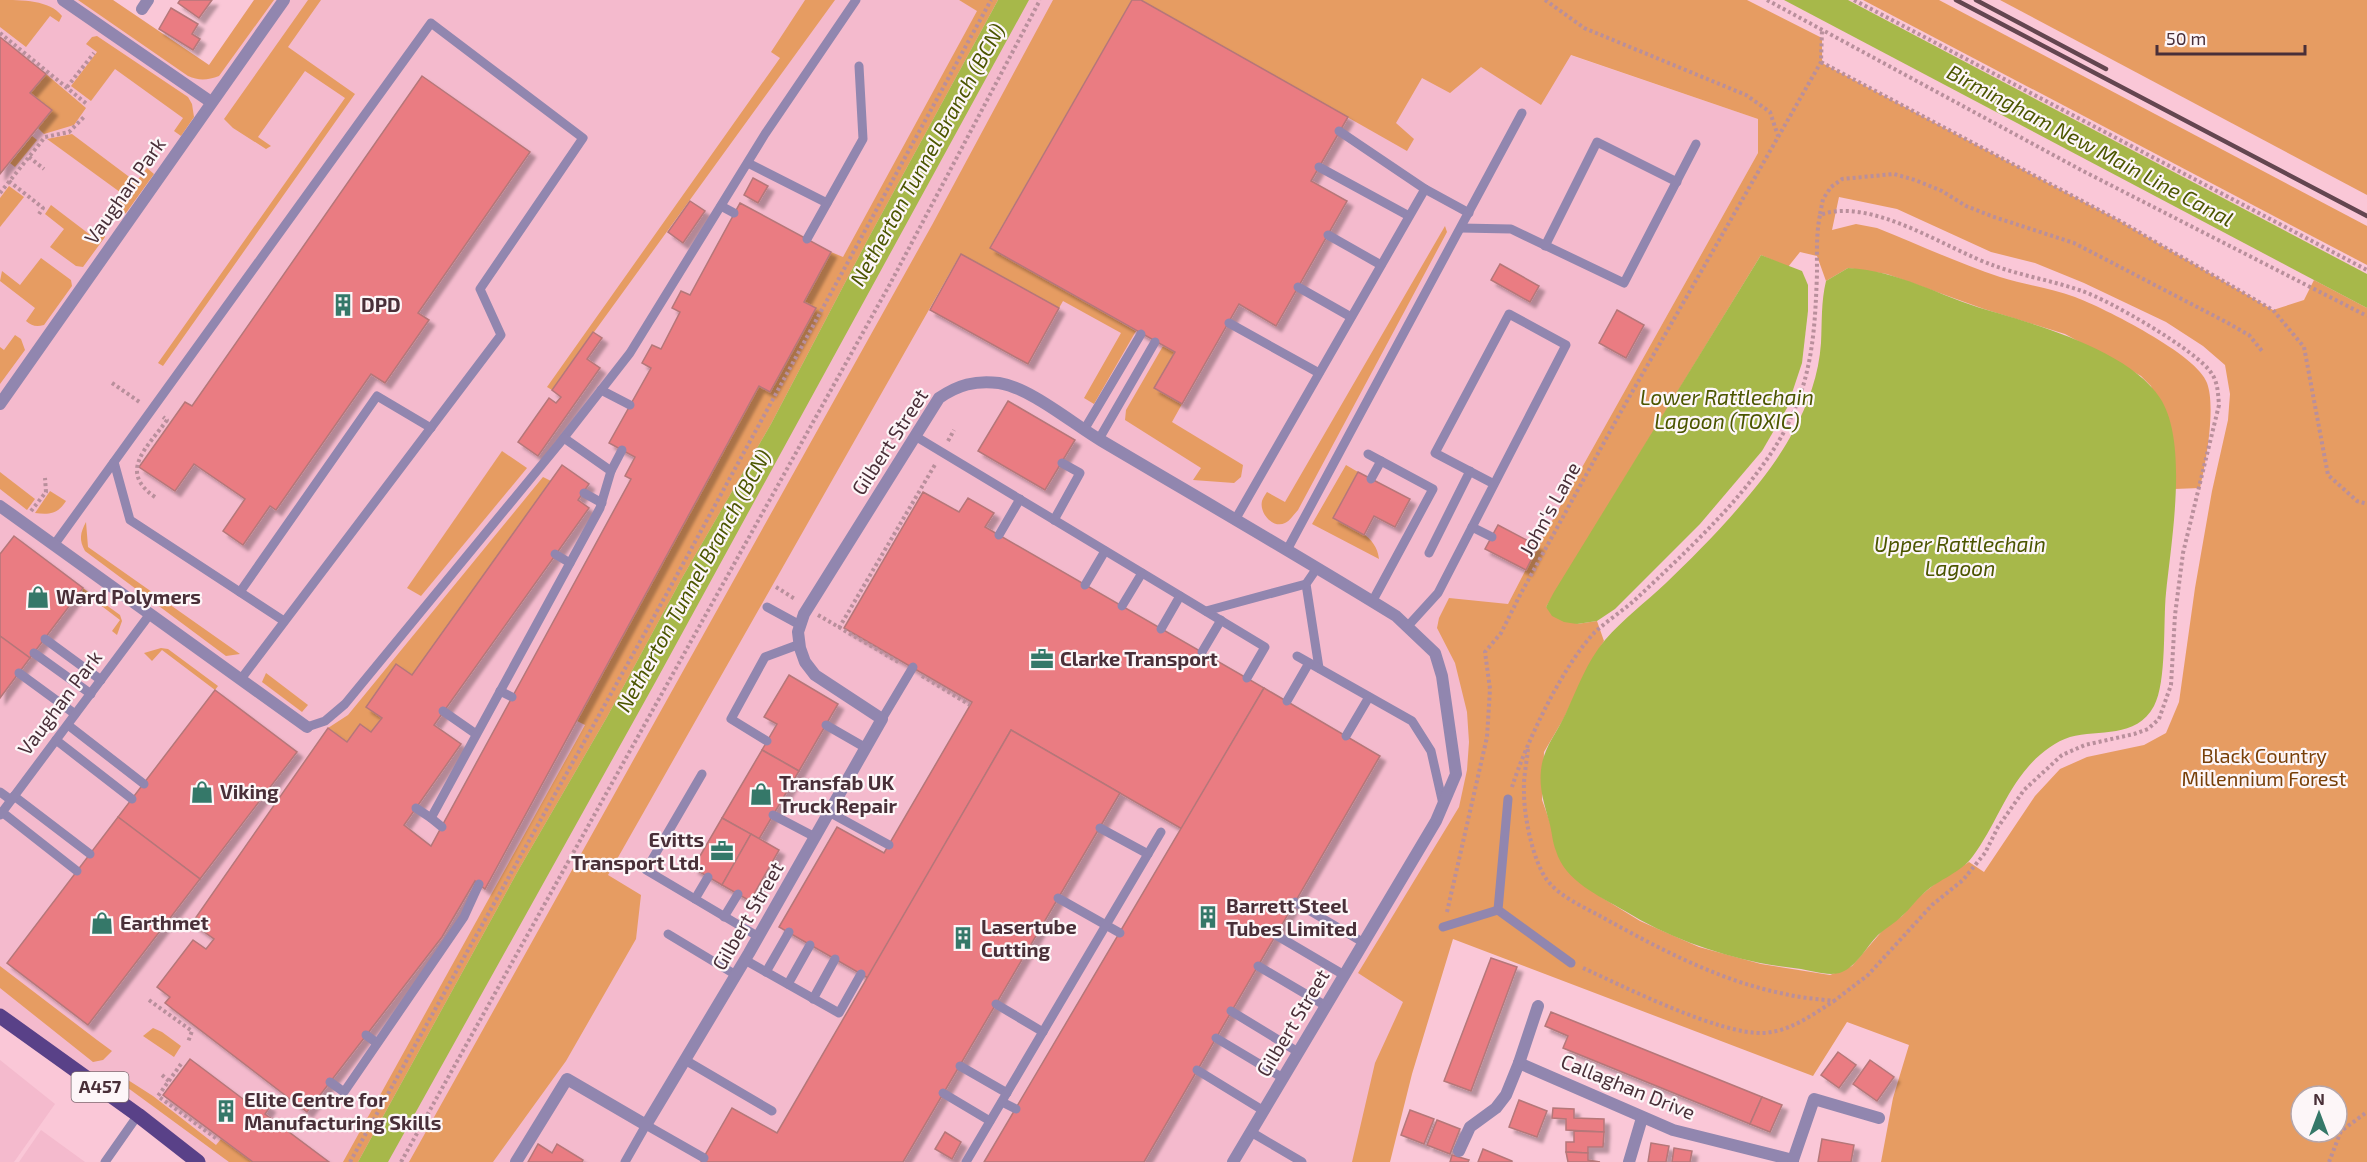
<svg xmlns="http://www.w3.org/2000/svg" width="2367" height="1162" viewBox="0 0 2367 1162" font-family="'Exo 2',sans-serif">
	<defs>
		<filter id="shadow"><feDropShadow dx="5.5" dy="5.5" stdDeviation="1.5" flood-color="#0004"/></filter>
	</defs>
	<rect width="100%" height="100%" fill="#fac7d7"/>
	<g fill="#f4bacd">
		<polygon points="0,0 113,0 209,65 254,0 959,0 1001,22 1013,0 1480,0 1570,55 1758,119 1758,153 1538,546 1508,604 1479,732 1369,1162 198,1162 0,1016"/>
		<polygon points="0,1060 55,1104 14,1162 0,1162"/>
		<polygon points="41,1130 85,1162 19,1162"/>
	</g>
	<g fill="#e69c62" fill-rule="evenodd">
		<path d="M0 0C22 0 50 0 62 16L59 22 50 16 26 47 0 27Z"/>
		<path d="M78 0H113L209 65 254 0H274L219 76C208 80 199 81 188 76Z"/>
		<polygon points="308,0 321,0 288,47 355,94 163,366 158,363 345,98 305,71 258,137 271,146 266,149 233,128 224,119"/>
		<polygon points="805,0 835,0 552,390 547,387 780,58 771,52"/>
		<polygon points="959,0 998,0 868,239 771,424 682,578 607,717 519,869 358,1162 343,1162 585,725 577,721 759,386 770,392 816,308 804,302 831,252 843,257 977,11"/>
		<polygon points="1053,0 1132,0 990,247 1136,331 1094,404 1084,398 1121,333 1063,301 1059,308 960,255 608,875 641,895 636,939 566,1061 493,1162 409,1162 932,225"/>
		<path d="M1141 0H1747L1822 38V63L2118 220 2273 310 2304 300 2314 280 2367 308V1162H1881L1893 1098 1909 1045 1847 1022 1813 1076 1453 939 1412 1074 1390 1162H1352L1375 1063 1403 1002 1358 973 1459 807 1467 770 1469 742 1467 712 1455 663 1437 628 1439 618 1449 598 1508 604 1538 546 1758 153V119L1571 55 1541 105 1481 67 1450 93 1422 78 1396 123 1414 139 1407 151ZM1839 197 1897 209 1991 252 2035 263 2084 283 2166 322 2203 346 2225 365 2230 394 2228 420 2212 491 2195 588 2179 702 2166 733 2144 745 2087 757 2060 769 2035 796 1984 872 1969 862 1936 883 1919 897 1902 916 1883 930 1852 966 1830 975 1761 964 1699 947 1640 921 1601 897 1551 825 1542 800 1544 752 1564 718 1589 665 1604 641 1597 621 1577 624 1546 607 1761 255 1788 267 1800 252 1817 256 1826 281 1848 268 1887 274 1984 309 2065 334 2127 368 2141 376 2151 386 2175 464 2174 489 2200 488C2206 463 2216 407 2207 383 2198 355 2104 308 2075 297 2051 288 2025 285 2000 277 1958 263 1917 244 1877 228L1856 224 1832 230ZM2301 1096H2337V1132H2301Z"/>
		<polygon points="1863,0 1939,0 2367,226 2367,265"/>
		<polygon points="2000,0 2367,0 2367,195"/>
		<polygon points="97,36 188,97 192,104 194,117 181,136 174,131 183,118 115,69 91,101 71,86 97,52 86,44 92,37"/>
		<polygon points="46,74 86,108 74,125 44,134 38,128 52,110 30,93"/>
		<polygon points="72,134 136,182 147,168 154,174 126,213 116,216 112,212 124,195 47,139"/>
		<polygon points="32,136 37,140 15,167 10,163"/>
		<polygon points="9,186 24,197 0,227 0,198"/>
		<polygon points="51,205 93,237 101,227 105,230 105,237 83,267 76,266 50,247 64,229 45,214"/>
		<path d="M1445 226 1447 232 1298 510C1294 514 1290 521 1285 523 1273 529 1259 513 1262 501 1263 498 1265 495 1267 492L1285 502Z"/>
		<path d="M41 258 71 280 72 286 44 325C36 327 32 326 26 321L35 308 0 281 2 271 20 285Z"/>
		<polygon points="15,335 21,339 25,350 0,384 0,347 4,350"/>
		<polygon points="1163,346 1175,352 1154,388 1182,404 1172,422 1243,465 1241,477 1234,483 1193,480 1201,468 1125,420 1126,410"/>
		<polygon points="502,451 527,468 421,596 407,588"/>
		<path d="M1346 465 1358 472 1333 518C1352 528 1377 535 1379 559L1312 524Z"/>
		<polygon points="0,472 35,499 27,510 0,489"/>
		<polygon points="543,477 551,481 412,675 396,664 366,707 382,718 371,732 360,724 347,742 328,728 348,715"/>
		<path d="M50 491 66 501C58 514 49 515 35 513Z"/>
		<path d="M86 522 88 547 240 654 226 656 85 551C79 540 80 533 86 522Z"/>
		<polygon points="83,588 120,615 122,621 117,635 112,631 120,620 82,591"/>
		<polygon points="161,648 168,649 218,686 215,690 162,650 152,661 144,653"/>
		<polygon points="266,673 308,705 302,712 262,682"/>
		<polygon points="0,966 97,1040 112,1051 103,1060 93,1062 0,988"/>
		<polygon points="153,1028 162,1032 181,1046 174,1057 143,1036"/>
		<polygon points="117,1073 153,1096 216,1145 221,1139 253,1162 229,1162 113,1077"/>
	</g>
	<g fill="#a7b84a">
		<polygon points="998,0 1029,0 656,681 388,1162 358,1162 519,869 607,717 682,578 771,424 868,239"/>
		<polygon points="1784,0 1848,0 2367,274 2367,308"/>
		<polygon points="1761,255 1802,271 1808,285 1808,311 1802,363 1787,408 1762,451 1700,524 1615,609 1597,621 1577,624 1564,622 1552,616 1546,607 1554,592"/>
		<path d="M1848 268C1900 271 1939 296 1987 310 2038 325 2130 351 2160 398 2189 442 2171 542 2166 593 2163 621 2167 682 2154 706 2136 739 2099 729 2070 737 2054 742 2038 755 2028 767 2005 793 1994 828 1973 856 1961 873 1939 879 1924 893 1916 900 1910 909 1902 916 1895 923 1886 928 1878 935 1867 946 1857 966 1842 972 1830 977 1814 971 1801 969 1788 967 1774 966 1760 963 1713 953 1665 936 1625 911 1599 896 1565 881 1556 851 1552 841 1552 831 1549 821 1544 803 1539 788 1541 770 1543 748 1557 733 1566 713 1577 689 1587 661 1605 640 1623 619 1646 602 1666 583 1707 544 1767 482 1793 432 1808 405 1819 374 1821 343 1822 322 1821 302 1826 281Z"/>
	</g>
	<g fill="#ea7b82" stroke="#b57779" stroke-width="1.5" filter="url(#shadow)">
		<polygon points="180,0 212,0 199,18 178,3"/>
		<polygon points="1132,0 1141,0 1348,117 1311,181 1347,201 1276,326 1239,304 1182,404 1154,388 1175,352 990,248"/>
		<polygon points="171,8 198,24 192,34 200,39 193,50 159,29"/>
		<polygon points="0,37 46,74 30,93 52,110 0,174"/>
		<polygon points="422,76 530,152 418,313 429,320 385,383 371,374 276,510 270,506 243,545 223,531 245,499 194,464 175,491 139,467 185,402 192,406"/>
		<polygon points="753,178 768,186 758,203 744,195"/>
		<polygon points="690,201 705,211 683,243 668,232"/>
		<polygon points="740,203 831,252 804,302 816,308 770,392 759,386 485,889 475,881 442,937 307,1112 165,1003 170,997 157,987 193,940 206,949 214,939 192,923 328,728 347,742 360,724 371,732 382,718 366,707 396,664 412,675 562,465 589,484 578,500 589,508 434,725 461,744 404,825 431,846 631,479 625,476 635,457 609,443 651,368 642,363 652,345 661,349 680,312 672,308 681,291 690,295"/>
		<polygon points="961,254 1059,308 1028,364 930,310"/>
		<polygon points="1500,264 1539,286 1530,302 1491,280"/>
		<polygon points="1617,310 1644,325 1626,358 1599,343"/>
		<polygon points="593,332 602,338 587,359 600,368 538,456 518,442 549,398 556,403 561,397 552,390"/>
		<polygon points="1008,401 1075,440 1045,490 978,451"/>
		<polygon points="1358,472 1410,499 1395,527 1374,516 1364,535 1333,518"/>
		<polygon points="923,492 959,512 968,498 994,513 985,527 1264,688 1182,829 1011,730 868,978 779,927 837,827 884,853 972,702 844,628"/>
		<polygon points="1498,525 1538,546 1526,570 1485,549"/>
		<polygon points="14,536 83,588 30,658 0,636 0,554"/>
		<polygon points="0,636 30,658 0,698"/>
		<polygon points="789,675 838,704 799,771 762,750 777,724 764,717"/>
		<polygon points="1264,688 1380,756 1144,1162 984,1162"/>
		<polygon points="215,690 297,752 200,879 118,817"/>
		<polygon points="1011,730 1120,793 903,1162 701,1162 732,1108 777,1133"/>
		<polygon points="762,750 799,771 759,839 722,818"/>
		<polygon points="118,817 200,879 88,1025 7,963"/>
		<polygon points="722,818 751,834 722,885 693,868"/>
		<polygon points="751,834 779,850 750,901 722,885"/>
		<polygon points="1491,958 1517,967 1471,1091 1444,1081"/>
		<polygon points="1551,1012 1762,1097 1750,1124 1563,1048 1568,1036 1545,1026"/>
		<polygon points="1838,1052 1856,1065 1839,1088 1821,1075"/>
		<polygon points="190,1059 255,1108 261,1100 270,1107 265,1114 329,1162 253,1162 163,1095"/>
		<polygon points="1870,1060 1894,1077 1877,1101 1853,1084"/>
		<polygon points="1762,1097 1782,1105 1770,1132 1750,1124"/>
		<polygon points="1519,1100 1547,1111 1537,1137 1509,1127"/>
		<polygon points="1553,1108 1574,1109 1574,1118 1604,1119 1604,1132 1566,1130 1566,1119 1552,1118"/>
		<polygon points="1410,1110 1434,1119 1424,1144 1401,1135"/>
		<polygon points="1437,1120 1460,1129 1450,1154 1427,1145"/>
		<polygon points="1574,1131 1604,1132 1603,1147 1588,1147 1588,1153 1566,1152 1566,1142 1574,1142"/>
		<polygon points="945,1132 961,1142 952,1159 935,1149"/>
		<polygon points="1822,1139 1854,1145 1851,1162 1818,1162"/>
		<polygon points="1651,1143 1669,1146 1666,1162 1648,1162"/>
		<polygon points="538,1144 552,1153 557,1144 583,1160 582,1162 528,1162"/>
		<polygon points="1674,1148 1692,1151 1690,1162 1672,1162"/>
		<polygon points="1483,1149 1512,1161 1512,1162 1478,1162"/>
		<polygon points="1566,1152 1588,1153 1588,1160 1600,1162 1568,1162"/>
		<polygon points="1452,1155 1469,1160 1468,1162 1450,1162"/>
	</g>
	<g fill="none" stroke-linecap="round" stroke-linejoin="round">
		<g stroke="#b98f9c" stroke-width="4" stroke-dasharray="3 3" stroke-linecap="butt">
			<polyline points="1545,0 1584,28 1746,95 1770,112 1778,136"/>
			<polyline points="1767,0 2081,170 2367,316"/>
			<polyline points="1854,0 2367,270"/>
			<polyline points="0,33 88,105"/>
			<polyline points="1821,62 2118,220 2273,310 2304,347 2328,475 2357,501 2367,504"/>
			<polyline points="67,87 94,53"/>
			<polyline points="29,157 44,169"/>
			<polyline points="9,181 43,208 39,214"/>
			<polyline points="0,193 45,137 69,132 85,116"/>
			<polyline points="1820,214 1823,199 1831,187 1842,179 1894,174 1915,180 1942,191 1966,206 1994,217 2074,243 2226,322 2249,335 2262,351"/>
			<polyline points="112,383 141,403"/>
			<polyline points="948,441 954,430"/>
			<polyline points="873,470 906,414"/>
			<path d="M155 497C117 471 148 447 167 420L163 417"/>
			<polyline points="31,511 46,492 45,478"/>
			<polyline points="776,587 795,599"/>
			<polyline points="818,615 900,663"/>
			<polyline points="839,628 936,463"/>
			<polyline points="922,676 970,705"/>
			<path d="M1512 787C1526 743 1563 665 1595 632 1608 620 1624 610 1637 598 1689 549 1760 484 1790 420 1813 371 1815 327 1817 274 1817 255 1816 234 1820 215 1871 196 1946 249 1995 266 2023 276 2054 281 2082 291 2109 300 2198 351 2212 374 2218 383 2218 394 2219 405L2183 553 2175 615 2171 685 2159 719 2148 729 2134 734 2085 745 2062 755 2024 790 1998 827 1985 853 1963 880 1932 905 1868 975 1834 1001C1818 999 1801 998 1785 994 1719 981 1658 948 1600 916 1582 906 1560 897 1547 880 1533 861 1524 817 1524 793 1523 778 1527 762 1528 748"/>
			<polyline points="1447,912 1487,737 1490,689 1485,652 1501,633 1520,595 1623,408 1821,62 1822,30"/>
			<path d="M1583 968C1625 987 1720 1035 1764 1033 1791 1031 1812 1015 1834 1001"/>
			<polyline points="149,1000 192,1031 188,1042"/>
			<polyline points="181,1064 158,1096 217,1139"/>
			<polyline points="162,1075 169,1081"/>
			<polyline points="350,1162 666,595 991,0"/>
			<polyline points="401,1162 890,284 1040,0"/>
			<polyline points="2329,1162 2341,1131 2367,1112"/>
		</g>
		<g stroke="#9186af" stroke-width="9">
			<polyline points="1339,131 1425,189"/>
			<polyline points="748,163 827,203"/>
			<polyline points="1319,167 1409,216"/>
			<polyline points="721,206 734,213"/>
			<polyline points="1461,228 1511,229 1624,283 1696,144"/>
			<polyline points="1328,235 1381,265"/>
			<polyline points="807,239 863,139 859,66"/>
			<polyline points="1545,246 1597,142 1677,182"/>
			<polyline points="1298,287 1351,317"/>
			<polyline points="1229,323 1319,373"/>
			<polyline points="601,390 630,405"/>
			<polyline points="1084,430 1141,334"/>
			<polyline points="915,436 1265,647 1247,678"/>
			<polyline points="1099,439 1155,342"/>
			<polyline points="1368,454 1433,489 1372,602"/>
			<polyline points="114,462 130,520 284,621"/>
			<polyline points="611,471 622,450"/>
			<polyline points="1371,479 1381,461"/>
			<polyline points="584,493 602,503"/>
			<polyline points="1054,520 1080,473 1062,463"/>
			<polyline points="1235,520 1425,189 1469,213"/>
			<polyline points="1472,527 1492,537"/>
			<polyline points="999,535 1020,499"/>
			<polyline points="54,545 431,23 583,138 480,289 501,335 241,679"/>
			<polyline points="1287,550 1522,113"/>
			<polyline points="1429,553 1470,471"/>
			<polyline points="555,554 570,563"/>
			<polyline points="1317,568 1306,584 1319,668"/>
			<polyline points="1085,585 1105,551"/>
			<polyline points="240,592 377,396 431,428"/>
			<polyline points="1122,606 1142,573"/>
			<polyline points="767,607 800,625"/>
			<polyline points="1206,611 1306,584"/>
			<polyline points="1407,627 1438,593 1566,345 1509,314 1435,453 1494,484"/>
			<polyline points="1161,629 1180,596"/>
			<polyline points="45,639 101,680"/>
			<polyline points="1202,652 1221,620"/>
			<polyline points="34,653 91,694"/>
			<polyline points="1297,656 1412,721 1431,751 1443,804"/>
			<polyline points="19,673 75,714"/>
			<polyline points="500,691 512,697"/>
			<polyline points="1287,701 1309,663"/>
			<polyline points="443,711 476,734"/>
			<polyline points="882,719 913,667"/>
			<polyline points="68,725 144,784"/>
			<polyline points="826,725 866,748"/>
			<polyline points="307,727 325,721 345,704 559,444 630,353 765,134 856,0"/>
			<polyline points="1346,736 1369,697"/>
			<polyline points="56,740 132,799"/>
			<polyline points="767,741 731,719 765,657 800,644"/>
			<polyline points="702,774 646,870 759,937"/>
			<polyline points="0,792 11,800"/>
			<polyline points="14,796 90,854"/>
			<polyline points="1508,799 1498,910 1571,963"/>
			<polyline points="416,808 431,818"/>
			<polyline points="2,812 77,871"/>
			<polyline points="829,812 889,845"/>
			<polyline points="0,815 150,614"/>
			<polyline points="773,815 815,837"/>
			<polyline points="442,827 431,818 600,508 611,471 564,438"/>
			<polyline points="1100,828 1148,854"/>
			<polyline points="1058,898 1120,933"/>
			<polyline points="695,899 708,877"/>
			<polyline points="1295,902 1364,943"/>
			<polyline points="724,917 738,894"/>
			<polyline points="1443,927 1498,910"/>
			<polyline points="668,934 736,975"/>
			<polyline points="1276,935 1344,975"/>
			<polyline points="745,960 839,1013 861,974"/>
			<polyline points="1258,966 1326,1006"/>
			<polyline points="766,972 789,932"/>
			<polyline points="788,984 810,945"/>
			<polyline points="813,999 835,959"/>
			<polyline points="996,1004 1043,1032"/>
			<polyline points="1231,1011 1298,1052"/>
			<polyline points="366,1035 377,1043"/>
			<polyline points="1216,1038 1283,1078"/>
			<polyline points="685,1060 772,1111"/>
			<polyline points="960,1066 1007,1093"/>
			<polyline points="1197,1070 1264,1111"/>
			<polyline points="330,1082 344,1092 464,917 479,884"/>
			<polyline points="943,1093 990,1121"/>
			<polyline points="1002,1102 1016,1109"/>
			<polyline points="1251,1132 1302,1162"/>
			<polyline points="105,1162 138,1115"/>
			<polyline points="625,1162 646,1125 704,1158"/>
			<polyline points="966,1162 1161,832"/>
		</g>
		<g stroke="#9186af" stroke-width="12">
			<polyline points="63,0 211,102"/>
			<polyline points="142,9 148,0"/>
			<polyline points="0,404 284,0"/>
			<polyline points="0,506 307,727"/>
			<polyline points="1519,1063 1673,1130 1793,1160 1793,1162"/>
			<polyline points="1459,1151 1470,1127 1496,1108 1506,1095 1519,1063 1538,1006"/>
			<polyline points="1793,1160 1814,1099 1879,1118"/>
			<path d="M516 1162 567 1079 646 1125 749 953 882 719 815 675 805 662 800 648 798 632 804 614 939 398C958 385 975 380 999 383 1031 388 1073 424 1102 441 1200 499 1299 556 1396 616L1435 653 1442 676 1456 774 1436 821 1233 1162"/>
			<polyline points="1629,1162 1642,1118"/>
		</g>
		<polyline stroke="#594188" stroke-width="15" points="0,1016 138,1115 198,1162"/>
		<g stroke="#644650" stroke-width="4.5">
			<polyline points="1956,0 2367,216"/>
			<polyline points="1976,0 2106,69"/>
		</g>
	</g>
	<defs>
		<g id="building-bare" transform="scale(1.8)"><path d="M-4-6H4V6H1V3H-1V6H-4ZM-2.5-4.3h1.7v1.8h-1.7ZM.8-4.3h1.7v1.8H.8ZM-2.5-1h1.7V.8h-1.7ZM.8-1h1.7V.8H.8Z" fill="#357869" stroke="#fdf6f8" stroke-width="2.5" paint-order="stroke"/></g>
		<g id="shop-bare" transform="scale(1.8)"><path d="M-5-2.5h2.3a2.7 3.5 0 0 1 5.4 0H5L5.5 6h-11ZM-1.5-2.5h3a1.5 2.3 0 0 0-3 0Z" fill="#357869" stroke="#fdf6f8" stroke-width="2.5" paint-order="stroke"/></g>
		<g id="office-bare" transform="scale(1.8)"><path d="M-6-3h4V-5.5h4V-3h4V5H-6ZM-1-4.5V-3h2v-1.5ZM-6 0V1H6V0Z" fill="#357869" stroke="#fdf6f8" stroke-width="2.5" paint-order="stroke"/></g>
	</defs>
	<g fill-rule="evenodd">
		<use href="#building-bare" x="343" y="305"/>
		<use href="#shop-bare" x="38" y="597"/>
		<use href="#office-bare" x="1042" y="659"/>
		<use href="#shop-bare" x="202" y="792"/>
		<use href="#shop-bare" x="761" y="794"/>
		<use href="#office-bare" x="722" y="851"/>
		<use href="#building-bare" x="1208" y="917"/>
		<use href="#shop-bare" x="102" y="923"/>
		<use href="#building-bare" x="963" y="938"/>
		<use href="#building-bare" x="226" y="1111"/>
	</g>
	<g text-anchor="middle" stroke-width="4.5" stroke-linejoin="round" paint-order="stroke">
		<rect fill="#fdf6f8" stroke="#7f6b72" stroke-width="1.5" x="71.5" y="1072" width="57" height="30" rx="4.5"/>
		<g font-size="18" font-weight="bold" fill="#492f38">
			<text x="100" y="1093">A457</text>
		</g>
		<g font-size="20" fill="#492f38" stroke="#fdf6f8">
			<text transform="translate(125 191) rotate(-55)" y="7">Vaughan Park</text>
			<text transform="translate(890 442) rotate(-57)" y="7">Gilbert Street</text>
			<text transform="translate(1550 509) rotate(-61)" y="7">John's Lane</text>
			<text transform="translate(60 703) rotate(-53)" y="7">Vaughan Park</text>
			<text transform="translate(748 916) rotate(-60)" y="7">Gilbert Street</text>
			<text transform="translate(1293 1023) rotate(-59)" y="7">Gilbert Street</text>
			<text transform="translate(1628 1087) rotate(22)" y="7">Callaghan Drive</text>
		</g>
		<g font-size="20" font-weight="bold" fill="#492f38" stroke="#fdf6f8" text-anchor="start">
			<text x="361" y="312">DPD</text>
			<text x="56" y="604">Ward Polymers</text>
			<text x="1060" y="666">Clarke Transport</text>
			<text x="779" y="790">Transfab UK<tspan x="779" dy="23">Truck Repair</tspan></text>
			<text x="220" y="799">Viking</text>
			<text x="704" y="847" text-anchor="end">Evitts<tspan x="704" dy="23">Transport Ltd.</tspan></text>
			<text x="1226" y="913">Barrett Steel<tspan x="1226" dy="23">Tubes Limited</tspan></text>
			<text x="120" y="930">Earthmet</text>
			<text x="981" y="934">Lasertube<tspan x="981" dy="23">Cutting</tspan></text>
			<text x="244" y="1107">Elite Centre for<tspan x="244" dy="23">Manufacturing Skills</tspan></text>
		</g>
		<g font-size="20" fill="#773f08" stroke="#fdf6f8">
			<text x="2264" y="763">Black Country<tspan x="2264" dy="23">Millennium Forest</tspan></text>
		</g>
		<g font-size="21" font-style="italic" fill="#4b5500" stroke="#fdf6f8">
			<text transform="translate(2090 146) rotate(28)" y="7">Birmingham New Main Line Canal</text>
			<text transform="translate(928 155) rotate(-61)" y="7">Netherton Tunnel Branch (BCN)</text>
			<text x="1727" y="405">Lower Rattlechain<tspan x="1727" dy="24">Lagoon (TOXIC)</tspan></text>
			<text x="1960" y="552">Upper Rattlechain<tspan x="1960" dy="24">Lagoon</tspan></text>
			<text transform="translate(694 581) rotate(-61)" y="7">Netherton Tunnel Branch (BCN)</text>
		</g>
	</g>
	<g transform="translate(2319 1114)"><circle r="28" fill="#fdf6f8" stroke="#b5a6ab" stroke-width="1.5"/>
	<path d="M0-4.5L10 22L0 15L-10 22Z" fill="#357869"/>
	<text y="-9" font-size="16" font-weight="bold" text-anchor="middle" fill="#492f38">N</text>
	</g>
	<path d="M2157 45v9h148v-9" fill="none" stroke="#492f38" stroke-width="3"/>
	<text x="2166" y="45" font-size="18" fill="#492f38" stroke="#fdf6f8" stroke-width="4.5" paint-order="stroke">50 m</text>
</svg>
